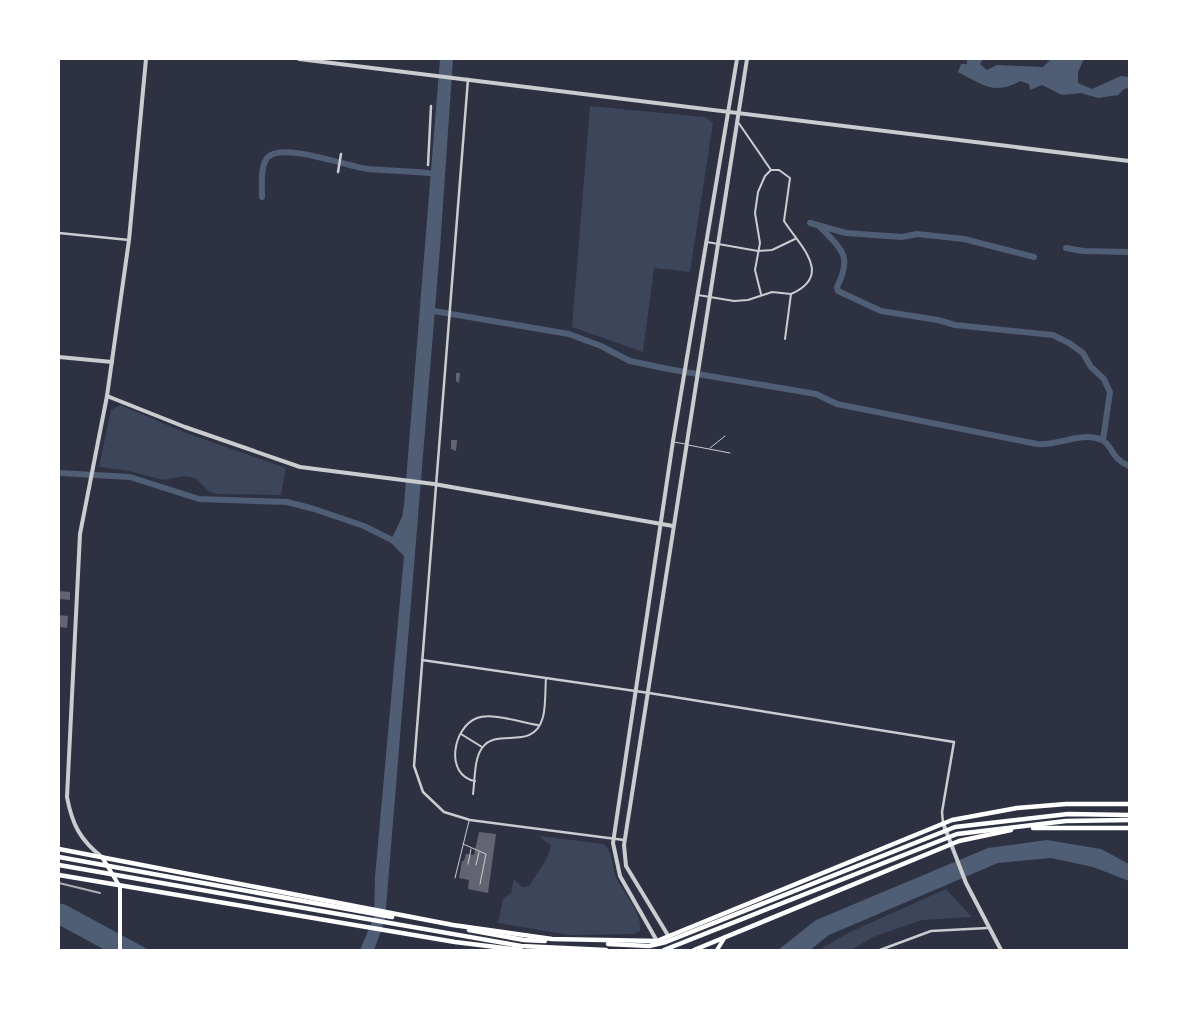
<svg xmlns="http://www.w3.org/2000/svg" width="1188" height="1009" viewBox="0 0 1188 1009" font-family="'Zilla Slab',serif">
	<rect width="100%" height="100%" fill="#2d3142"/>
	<g fill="#3c4559">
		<polygon points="590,106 705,117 713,123 690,272 654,268 643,352 572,327"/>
		<polygon points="120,405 189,434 286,468 281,495 216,494 210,492 195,478 185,476 163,480 129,471 99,467 111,410"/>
		<path d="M539 836 604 844C613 852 612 866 616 877 623 893 643 913 640 931L634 934 569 935 498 923 503 899 511 893 514 879 522 887 529 886 547 858 551 846Z"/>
		<polygon points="946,889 972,917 922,920 873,937 851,950 819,950 850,932"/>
	</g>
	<g fill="#4f5d75">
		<polygon points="440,59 453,59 440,248 385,920 374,950 360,950 374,917 375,877 404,556 390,542 402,517 404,505"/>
		<path d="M967 59H983L980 64 987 70 997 65 1043 67 1051 59H1084L1078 72V83L1092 89 1121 76 1129 77V88L1124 89 1118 95 1098 98 1081 93 1062 95 1042 85 1030 90 1029 84 1020 81C994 96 982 84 958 72L961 64H967Z"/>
		<polygon points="1047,840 1101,849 1129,864 1129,881 1093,867 1051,858 998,863 829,935 810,950 778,950 816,920 988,848"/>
		<polygon points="59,903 66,905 149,950 105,950 59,925"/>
	</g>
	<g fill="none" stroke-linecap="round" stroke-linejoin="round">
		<g stroke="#4f5d75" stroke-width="6">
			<path d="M262 197C262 186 260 165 268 157 283 142 349 167 368 169 391 171 414 171 437 174"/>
			<polyline points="810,223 846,233 902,237 917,234 964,239 1034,257"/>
			<path d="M820 227C841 249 853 255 837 287L838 291 881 311 938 320 955 325 1053 335 1069 343 1083 353 1091 367 1104 379 1110 392 1103 440"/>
			<polyline points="1066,248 1083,251 1129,252"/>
			<path d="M428 310 569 334 601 346 630 361 668 369 816 394 837 404 1037 444C1059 446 1081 431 1102 440 1112 444 1110 458 1129 466"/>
			<polyline points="59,473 130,477 199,499 287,502 314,509 364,526 398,543"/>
		</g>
	</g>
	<g fill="#626471">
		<polygon points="456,373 460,373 459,383 456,381"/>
		<polygon points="451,440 457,440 456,451 451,449"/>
		<polygon points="59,591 70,592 70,600 59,599"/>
		<polygon points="59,615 68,616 67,628 59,627"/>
		<polygon points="479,832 496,834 488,893 468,889 469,880 459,878 462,861 464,861 466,854 474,855"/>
	</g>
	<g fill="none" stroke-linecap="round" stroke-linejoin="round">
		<g stroke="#caccd0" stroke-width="1">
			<polyline points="674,442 685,444"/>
			<polyline points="688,445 730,453"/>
			<polyline points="710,448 725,436"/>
			<polyline points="463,844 486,854 480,884"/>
			<polyline points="468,864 471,849"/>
			<polyline points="476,865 479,852"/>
			<polyline points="455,878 469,821"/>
		</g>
		<g stroke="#caccd0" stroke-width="2">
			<polyline points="738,122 771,170"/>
			<polyline points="707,242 758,251 772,250 795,239"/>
			<path d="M761 294 755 270 760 243 755 213 758 192 765 176 771 170H779L790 178 784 221C800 246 834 275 791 294L785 339"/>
			<polyline points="698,295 734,301 748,300 772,292 791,294"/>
			<polyline points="461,734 482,747"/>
			<path d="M475 781C444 775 453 727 477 718 491 712 523 723 538 725"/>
			<path d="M473 794C475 780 474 759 482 748 497 726 533 753 543 717 546 705 545 690 546 678"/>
		</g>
		<g stroke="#caccd0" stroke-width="2.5">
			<polyline points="468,79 414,766 423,792 444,812 470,820 624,840"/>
			<polyline points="428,165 431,106"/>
			<polyline points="338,172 341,154"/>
			<polyline points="59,233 129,240"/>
			<polyline points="422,660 649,693 954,742 942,812 943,823"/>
			<polyline points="880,950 931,931 987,928"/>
		</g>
		<g stroke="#caccd0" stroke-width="4">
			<polyline points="299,59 1129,161"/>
			<polyline points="59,357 112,362"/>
			<polyline points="107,396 185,427 300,467 434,484 673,526"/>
			<polyline points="943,823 966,883 1001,950"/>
			<path d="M102 857C80 840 72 824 67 797L80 534 107 396 129 240 146 59"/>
			<polyline points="669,937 626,866 624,845 747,59"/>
			<polyline points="657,941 620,876 613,843 673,441 737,59"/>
		</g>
		<g stroke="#fff" stroke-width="4">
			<polyline points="102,857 120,887 120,950"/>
			<polyline points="717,950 725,937"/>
		</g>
		<g stroke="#fff" stroke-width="4.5">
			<polyline points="1033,828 1129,828"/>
			<polyline points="59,849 453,925 552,939 657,941 952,820 1017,808 1066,804 1129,804"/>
			<polyline points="59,857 392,917"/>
			<polyline points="59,865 521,946 606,950"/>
			<polyline points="59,875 455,942 521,950"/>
			<polyline points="469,930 524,940 545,941"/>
			<polyline points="608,944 649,946 666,942 955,827 1068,814 1129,815"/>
			<polyline points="664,950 957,834 1066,821 1129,820"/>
			<polyline points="694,950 959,841 1011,830"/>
		</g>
		<polyline stroke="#abadb3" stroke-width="2" points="59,883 100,893"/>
	</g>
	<rect width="1188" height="1009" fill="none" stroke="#ffffff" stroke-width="120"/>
</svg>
